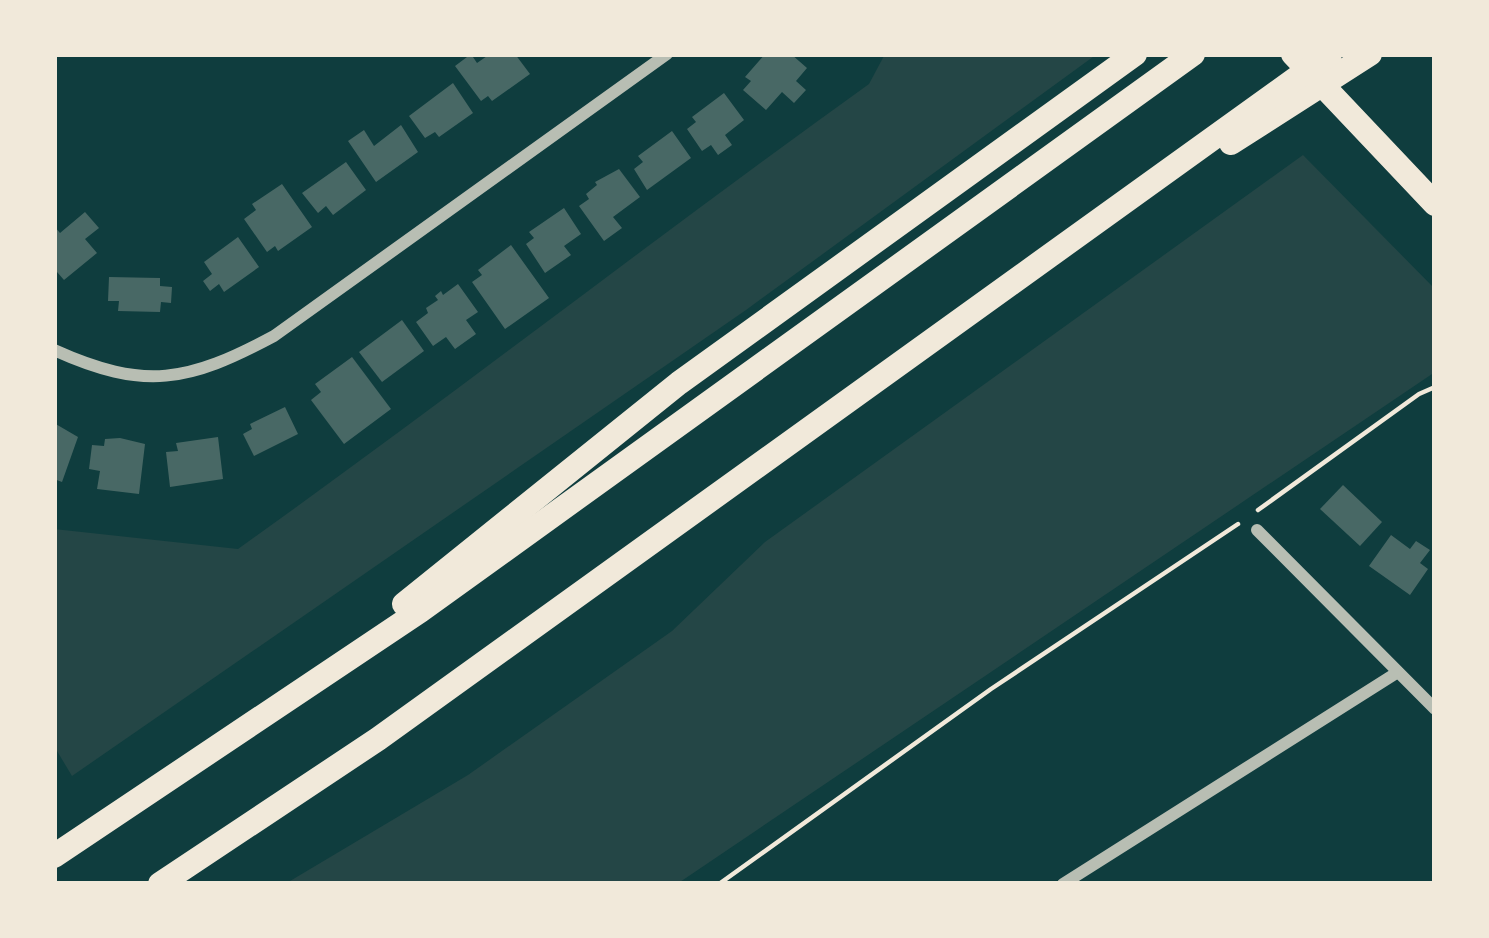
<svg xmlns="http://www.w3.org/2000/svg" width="1489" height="938" viewBox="0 0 1489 938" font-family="Barlow,sans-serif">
	<rect width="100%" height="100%" fill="#0f3d3e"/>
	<g fill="#244646">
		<path d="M885 54H1097L746 310 72 776 54 746V529L238 549C451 397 657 236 869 84Z"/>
		<polygon points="1303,155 1435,289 1435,372 677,884 285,884 468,775 672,631 765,542"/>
	</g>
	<g fill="#486865">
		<polygon points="471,54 477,63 490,54 515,54 530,74 492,101 488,96 481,101 455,66"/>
		<polygon points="765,54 791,54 807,68 796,81 806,90 794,103 782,92 766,110 743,90 751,81 745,77"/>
		<polygon points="453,83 473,113 439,137 435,132 425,138 409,116"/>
		<polygon points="724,93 744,120 725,135 732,145 718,155 711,145 702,151 687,129 696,122 692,117"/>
		<polygon points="401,125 418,152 376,182 348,141 364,130 374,146"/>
		<polygon points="672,131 691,158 647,190 634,169 643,162 638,156"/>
		<polygon points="346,162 366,190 333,215 326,206 318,213 302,193"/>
		<polygon points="619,169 640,197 613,217 622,228 604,241 579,206 589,199 586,194 597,185 595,182"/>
		<polygon points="282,184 312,227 278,251 275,246 267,252 244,219 256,210 252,204"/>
		<polygon points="564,208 581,234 564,246 571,255 545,273 526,244 534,238 529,232"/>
		<polygon points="85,212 99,228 85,239 97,253 64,280 57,272 54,274 54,226 60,233"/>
		<polygon points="238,237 259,267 224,292 219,284 210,291 203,281 212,274 204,262"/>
		<polygon points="511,245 549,298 505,329 472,282 482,275 478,270"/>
		<polygon points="109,277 160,278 160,286 172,287 171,303 161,302 160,312 118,311 119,301 108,301"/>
		<polygon points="458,284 478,312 466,320 476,334 455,349 446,337 433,346 416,322 428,313 426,308 438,300 435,296 441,291 443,295"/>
		<polygon points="402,320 424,351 382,382 359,352"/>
		<polygon points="352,357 391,409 344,444 311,400 321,392 315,384"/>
		<polygon points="285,407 298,434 254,456 243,434 252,429 250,424"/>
		<polygon points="54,423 78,437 62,482 54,479"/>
		<polygon points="218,437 223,479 170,487 166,452 178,451 176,443"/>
		<polygon points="120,438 145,444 139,494 97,489 100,471 89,469 92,445 104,446 105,439"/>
		<polygon points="1343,485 1382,522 1360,546 1320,509"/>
		<polygon points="1391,535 1410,549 1416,541 1430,550 1420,563 1428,569 1410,595 1369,566"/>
	</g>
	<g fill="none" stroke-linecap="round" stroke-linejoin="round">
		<g stroke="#f1e9da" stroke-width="4.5">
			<polyline points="1258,510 1419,394 1435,387"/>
			<polyline points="719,884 991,689 1238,524"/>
		</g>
		<g stroke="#b8beb3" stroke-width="12">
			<path d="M54 350C145 391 188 382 274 336L667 54"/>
			<polyline points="1257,530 1435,709"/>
			<polyline points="1063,884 1398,672"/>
		</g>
		<polyline stroke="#f1e9da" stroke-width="24" points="1293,54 1435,204"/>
		<g stroke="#f1e9da" stroke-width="24">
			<polyline points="1231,143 1370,54"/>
			<polyline points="1434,202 1435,201"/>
			<polyline points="404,604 679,383 1135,54"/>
			<polyline points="54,856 420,611 1193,54"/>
			<polyline points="160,884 378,739 1330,54"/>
		</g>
	</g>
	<rect width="1489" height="938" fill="none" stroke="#f1e9da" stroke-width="114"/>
</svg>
